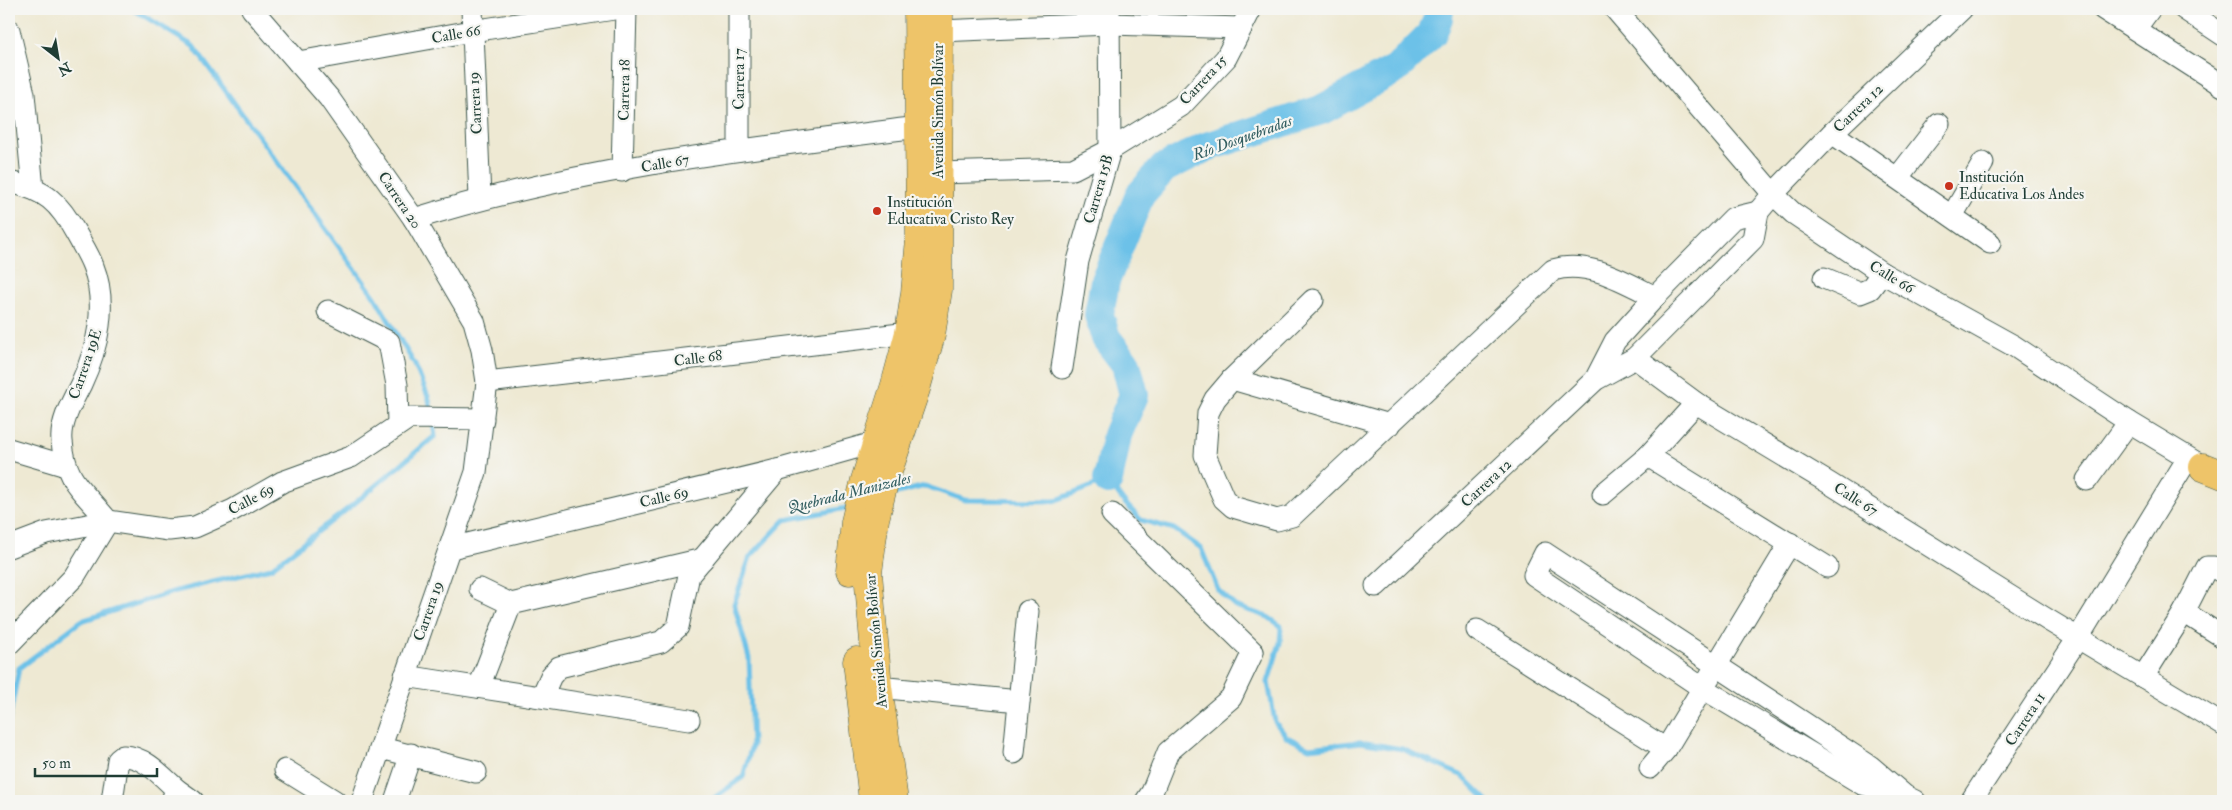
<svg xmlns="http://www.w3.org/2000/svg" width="2232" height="810" viewBox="0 0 2232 810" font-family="'IM FELL Double Pica',serif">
	<rect width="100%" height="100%" fill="#f6f6f2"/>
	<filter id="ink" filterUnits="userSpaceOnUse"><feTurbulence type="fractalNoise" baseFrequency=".02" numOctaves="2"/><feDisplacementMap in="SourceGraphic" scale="10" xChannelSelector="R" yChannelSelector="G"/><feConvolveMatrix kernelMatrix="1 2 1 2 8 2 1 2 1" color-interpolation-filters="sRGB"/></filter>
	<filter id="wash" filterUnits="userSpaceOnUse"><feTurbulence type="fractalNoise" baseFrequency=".0096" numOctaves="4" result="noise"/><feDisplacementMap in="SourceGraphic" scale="20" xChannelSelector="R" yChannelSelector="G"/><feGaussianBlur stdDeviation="1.12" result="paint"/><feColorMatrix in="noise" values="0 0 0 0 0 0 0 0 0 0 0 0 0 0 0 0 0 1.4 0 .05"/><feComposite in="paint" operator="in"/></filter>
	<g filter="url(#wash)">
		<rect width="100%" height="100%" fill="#eee9d3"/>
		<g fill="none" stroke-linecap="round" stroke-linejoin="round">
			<g stroke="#6cc1e8" stroke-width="5">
				<polyline points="133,9 193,46 375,297 415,365 429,399 431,412"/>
				<polyline points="890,495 925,486 965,500 1054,501 1108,480 1123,501 1141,520 1174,529 1201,548 1218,590 1235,606 1268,617 1281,626 1280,643 1268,682 1275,722 1287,737 1309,748 1360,742 1402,749 1463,776 1488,801"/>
				<polyline points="9,721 19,668 81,621 176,591 271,568 350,507 435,436 433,423"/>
				<polyline points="9,765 9,788"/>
				<polyline points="710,801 743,777 752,745 749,658 734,604 750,557 785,520 851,507"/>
			</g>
			<polyline stroke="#6cc1e8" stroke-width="30" points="1108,480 1117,435 1134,395 1126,364 1106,338 1099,315 1105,281 1140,195 1164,168 1206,147 1321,110 1396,69 1432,33 1438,19 1439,9"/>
		</g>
	</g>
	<g filter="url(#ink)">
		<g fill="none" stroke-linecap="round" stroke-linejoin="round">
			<g stroke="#3e574c" stroke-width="23">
				<g id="minor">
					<polyline points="252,9 329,98 414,219 474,321 482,350 487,382 476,472 362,801"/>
					<polyline points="472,9 480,198"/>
					<polyline points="1615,9 1773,194 1793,213 1882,273 2014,346 2129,422 2217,475"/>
					<polyline points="2103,9 2223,86"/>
					<polyline points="2184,9 2223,35"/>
					<polyline points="2136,28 2150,9"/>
					<polyline points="9,30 24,94 33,189"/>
					<polyline points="939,31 1110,24 1241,28"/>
					<polyline points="298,62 472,31 614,9"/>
					<polyline points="1832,133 1990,243"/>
					<polyline points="739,150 739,9"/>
					<polyline points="622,171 626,9"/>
					<polyline points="938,173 1073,169 1110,150 1181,106 1226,58 1251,9"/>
					<polyline points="1898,177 1939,124"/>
					<path d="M9 182C46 190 59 202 77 235 83 246 89 255 93 266 108 304 98 348 81 384 73 400 60 422 62 441 65 483 84 491 108 521"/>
					<polyline points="1952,216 1983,163"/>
					<path d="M414 219C576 168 751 148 919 127"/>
					<polyline points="1824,278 1860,293 1870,289 1882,273"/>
					<path d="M1313 300 1232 379 1215 399 1208 413 1205 455 1224 499 1233 507 1277 520 1292 516 1553 270C1587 259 1625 282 1655 297"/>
					<polyline points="328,311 389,342 397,385 398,424"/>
					<polyline points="1635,358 1696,403 1829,483 2048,620 2143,677 2184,612 2207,567 2214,567 2223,573"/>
					<polyline points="1062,368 1078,261 1110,150 1109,9"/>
					<polyline points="1232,379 1390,425"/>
					<polyline points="1595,380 1615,341 1655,297 1733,218 1758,212"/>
					<polyline points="487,382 909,333"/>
					<polyline points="9,449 66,466"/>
					<polyline points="1648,456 1827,567"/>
					<polyline points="2087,480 2129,422"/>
					<polyline points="1603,494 1648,456 1696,403"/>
					<polyline points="1112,514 1253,652 1231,698 1168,752 1152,792 1146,801"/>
					<polyline points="9,547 46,533 108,521 169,530 195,527 233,510 282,482 351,457 409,418 483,419"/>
					<polyline points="451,548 777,470 877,442"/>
					<polyline points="1376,586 1595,380 1635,358 1753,239 1758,212 1773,194 1832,133 1962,9"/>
					<polyline points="480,589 511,604 703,559"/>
					<polyline points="2184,612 2223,637"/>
					<polyline points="1477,630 1666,749"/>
					<polyline points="9,644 74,577 108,521"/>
					<polyline points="405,676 689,720"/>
					<polyline points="2143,677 2223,725"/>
					<polyline points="479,687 511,604"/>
					<polyline points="878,687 1019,701"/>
					<polyline points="542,696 551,676 559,667 661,642 678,627 689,575 777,470"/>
					<polyline points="381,748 476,772"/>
					<polyline points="1014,753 1028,611"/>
					<polyline points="1650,768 1666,749 1790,543"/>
					<polyline points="285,770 335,801"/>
					<polyline points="1905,796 1862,784 1704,689 1534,575 1545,553 1870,766 1905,796 1915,801"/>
					<path d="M112 801 118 760 123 756C143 755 162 776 176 789"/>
					<polyline points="172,801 176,789 193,801"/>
					<polyline points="395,801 411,754"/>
					<polyline points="1971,801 2078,638 2188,458"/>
				</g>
			</g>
			<g stroke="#3e574c" stroke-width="29">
				<g id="major">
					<polyline points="850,571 855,522 865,480 895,385 909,333 915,293 920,239 918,9"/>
					<polyline points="857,661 873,801"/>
					<polyline points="894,801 878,687 868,573 875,519 884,483 916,389 931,335 938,290 939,9"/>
				</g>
			</g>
			<g stroke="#3e574c" stroke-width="29">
				<polyline id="highway" points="2203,467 2223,475"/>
			</g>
			<use href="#minor" stroke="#fff" stroke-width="21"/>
			<use href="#major" stroke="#eec469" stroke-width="28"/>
			<use href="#highway" stroke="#eec469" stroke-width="28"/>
		</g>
	</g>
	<g fill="#c8321e" stroke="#f6f6f2" stroke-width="2">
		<circle cx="1949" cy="186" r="5"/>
		<circle cx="877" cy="211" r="5"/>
	</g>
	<g text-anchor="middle" stroke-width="4.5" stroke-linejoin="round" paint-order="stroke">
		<g font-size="15" fill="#1f3d34" stroke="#f6f6f2">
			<text transform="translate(456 34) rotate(-10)" y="5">Calle 66</text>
			<text transform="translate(739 79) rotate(-90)" y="5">Carrera 17</text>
			<text transform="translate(1203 80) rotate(-47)" y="5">Carrera 15</text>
			<text transform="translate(624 90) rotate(-89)" y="5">Carrera 18</text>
			<text transform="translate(475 103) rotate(-93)" y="5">Carrera 19</text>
			<text transform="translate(1858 108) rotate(-44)" y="5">Carrera 12</text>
			<text transform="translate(938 111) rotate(-90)" y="5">Avenida Simón Bolívar</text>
			<text transform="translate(665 163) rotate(-10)" y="5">Calle 67</text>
			<text transform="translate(1098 189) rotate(-74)" y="5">Carrera 15B</text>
			<text transform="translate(400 200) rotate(56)" y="5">Carrera 20</text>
			<text transform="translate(1892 277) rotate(31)" y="5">Calle 66</text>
			<text transform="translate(698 358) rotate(-7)" y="5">Calle 68</text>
			<text transform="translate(85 364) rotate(-71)" y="5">Carrera 19E</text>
			<text transform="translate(1486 483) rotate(-43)" y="5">Carrera 12</text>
			<text transform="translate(664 497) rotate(-13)" y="5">Calle 69</text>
			<text transform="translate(251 499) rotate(-28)" y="5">Calle 69</text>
			<text transform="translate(1856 499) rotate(32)" y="5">Calle 67</text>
			<text transform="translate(428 611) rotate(-71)" y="5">Carrera 19</text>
			<text transform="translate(876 641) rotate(-95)" y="5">Avenida Simón Bolívar</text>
			<text transform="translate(2025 719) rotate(-57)" y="5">Carrera 11</text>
		</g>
		<g font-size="15" fill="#1f3d34" stroke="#f6f6f2" text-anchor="start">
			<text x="1959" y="182">Institución<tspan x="1959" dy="17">Educativa Los Andes</tspan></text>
			<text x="887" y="207">Institución<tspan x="887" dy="17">Educativa Cristo Rey</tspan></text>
		</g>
		<g font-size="16" font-style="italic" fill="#325e61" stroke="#f6f6f2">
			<text transform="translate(1242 137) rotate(-20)" y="6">Río Dosquebradas</text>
			<text transform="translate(849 492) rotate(-14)" y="6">Quebrada Manizales</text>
		</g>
	</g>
	<rect width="2232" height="810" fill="none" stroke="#f6f6f2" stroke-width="30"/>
	<g transform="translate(58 58) rotate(149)" stroke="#f6f6f2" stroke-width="4" paint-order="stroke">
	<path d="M0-4L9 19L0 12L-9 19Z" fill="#1f3d34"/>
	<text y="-8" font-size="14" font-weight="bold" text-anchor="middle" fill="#1f3d34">N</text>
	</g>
	<path d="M35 768v8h122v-8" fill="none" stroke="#1f3d34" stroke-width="2.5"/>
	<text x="42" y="768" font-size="15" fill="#1f3d34" stroke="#f6f6f2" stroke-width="4" paint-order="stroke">50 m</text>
</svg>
